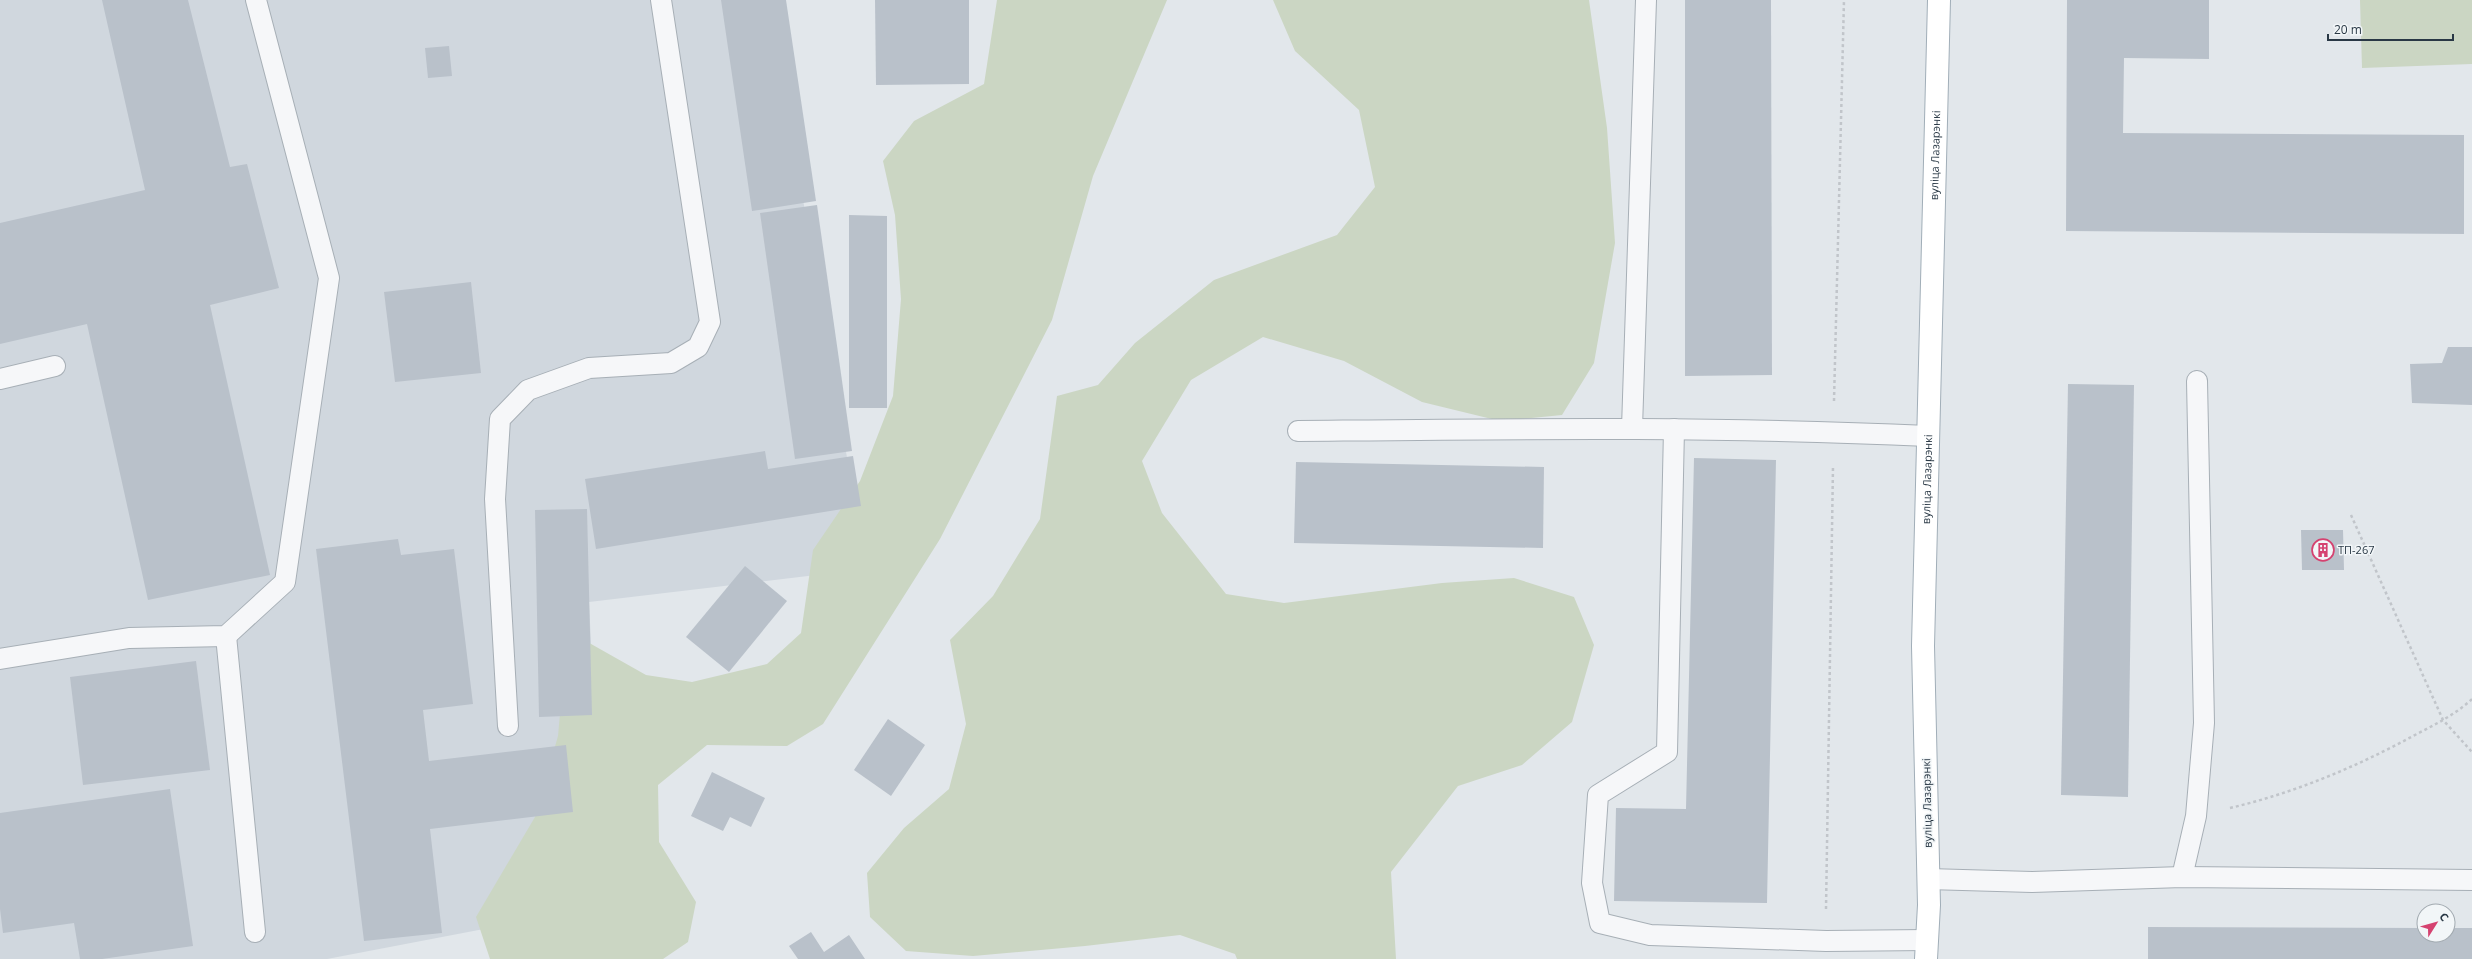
<svg xmlns="http://www.w3.org/2000/svg" width="2472" height="959" viewBox="0 0 2472 959" font-family="'Open Sans',sans-serif">
	<rect width="100%" height="100%" fill="#e2e7eb"/>
	<polygon fill="#d0d7de" points="0,0 769,0 866,569 589,602 604,906 327,959 0,959"/>
	<g fill="#cbd6c3">
		<polygon points="997,0 1167,0 1093,176 1052,320 940,539 823,724 787,746 707,745 658,785 659,842 696,902 688,942 663,959 490,959 476,917 535,817 558,736 564,669 584,640 646,675 692,682 767,664 801,633 813,550 860,481 893,396 901,299 895,215 883,161 914,121 984,84"/>
		<polygon points="1273,0 1589,0 1607,128 1615,243 1594,363 1562,415 1500,421 1422,402 1344,361 1263,337 1191,380 1142,461 1162,513 1226,594 1284,603 1442,583 1514,578 1574,597 1594,645 1572,722 1522,765 1458,786 1391,872 1396,959 1237,959 1235,954 1180,935 1085,946 973,956 906,951 870,917 867,873 904,828 949,789 966,724 950,640 993,596 1040,519 1057,396 1098,385 1135,343 1214,280 1337,235 1375,187 1359,110 1295,51"/>
		<polygon points="2360,0 2472,0 2472,64 2362,68"/>
	</g>
	<g fill="#b9c1ca">
		<polygon points="102,0 188,0 230,167 247,164 279,288 210,305 270,575 148,600 87,324 0,344 0,223 145,190"/>
		<polygon points="721,0 786,0 816,201 752,211"/>
		<polygon points="875,0 969,0 969,84 876,85"/>
		<polygon points="1685,0 1771,0 1772,375 1685,376"/>
		<polygon points="2067,0 2209,0 2209,59 2124,58 2123,133 2464,135 2464,234 2066,231"/>
		<polygon points="449,46 452,76 428,78 425,48"/>
		<polygon points="817,205 852,451 795,459 760,213"/>
		<polygon points="849,215 887,216 887,408 849,408"/>
		<polygon points="471,282 481,373 395,382 384,292"/>
		<polygon points="2448,347 2472,347 2472,405 2412,403 2410,364 2442,363"/>
		<polygon points="2068,384 2134,385 2128,797 2061,795"/>
		<polygon points="765,451 768,469 853,456 861,506 596,549 585,479"/>
		<polygon points="1694,458 1776,460 1767,903 1614,901 1616,808 1686,809"/>
		<polygon points="1296,462 1544,467 1543,548 1294,543"/>
		<polygon points="587,509 592,715 539,717 535,510"/>
		<polygon points="2301,530 2343,530 2344,570 2302,570"/>
		<polygon points="398,539 401,555 454,549 473,704 423,710 429,761 566,745 573,812 430,829 442,933 364,941 316,549"/>
		<polygon points="745,566 787,601 729,672 686,637"/>
		<polygon points="196,661 210,770 83,785 70,677"/>
		<polygon points="888,719 925,745 891,796 854,770"/>
		<polygon points="712,772 765,798 751,827 730,817 723,831 691,816"/>
		<polygon points="170,789 193,946 102,959 80,959 74,923 3,933 0,909 0,813"/>
		<polygon points="2148,927 2424,928 2424,935 2448,935 2448,928 2472,928 2472,959 2148,959"/>
		<polygon points="811,932 824,952 849,935 865,959 798,959 789,946"/>
	</g>
	<g fill="none" stroke-linecap="round" stroke-linejoin="round">
		<g stroke="#a7afb6" stroke-width="22">
			<g id="service">
				<polyline points="0,379 55,366"/>
				<polyline points="1632,428 1646,0"/>
				<polyline points="1674,429 1667,752 1598,795 1592,883 1600,923 1650,935 1826,941 1927,940"/>
				<path d="M1298 431C1508 429 1718 426 1928 436"/>
				<polyline points="226,636 255,932"/>
				<polyline points="0,659 129,638 226,636 285,582 329,278 256,0"/>
				<polyline points="508,726 495,499 500,419 528,390 589,368 671,363 698,347 710,322 661,0"/>
				<polyline points="2182,877 2196,816 2204,723 2197,381"/>
				<polyline points="1928,879 2032,882 2182,877 2472,880"/>
			</g>
		</g>
		<g stroke="#a1aeb8" stroke-width="24">
			<g id="primary">
				<path id="s1" d="M1926 959 1929 905 1923 646 1939 0"/>
			</g>
		</g>
		<g stroke="#c1c5ca" stroke-width="2.5" stroke-dasharray="3 3" stroke-linecap="butt">
			<polyline points="1834,401 1844,0"/>
			<polyline points="2351,515 2443,720 2472,752"/>
			<path d="M2230 808C2294 793 2356 767 2413 736 2434 725 2455 715 2472 699"/>
			<polyline points="1826,909 1833,466"/>
		</g>
		<use href="#service" stroke="#f6f7f9" stroke-width="20"/>
		<use href="#primary" stroke="#fff" stroke-width="22"/>
	</g>
	<defs>
		<g id="building-ring" transform="scale(1.15)"><circle r="9.5" fill="#f2f6f8" stroke="#d54270" stroke-width="1.5"/><path d="M-4-6H4V6H1V3H-1V6H-4ZM-2.5-4.3h1.7v1.8h-1.7ZM.8-4.3h1.7v1.8H.8ZM-2.5-1h1.7V.8h-1.7ZM.8-1h1.7V.8H.8Z" fill="#d54270"/></g>
	</defs>
	<g fill-rule="evenodd">
		<use href="#building-ring" x="2323" y="550"/>
	</g>
	<g text-anchor="middle" stroke-width="3" stroke-linejoin="round" paint-order="stroke">
		<g font-size="11" fill="#293845" stroke="#f2f6f8">
			<text dy="4" stroke="none"><textPath href="#s1" startOffset="804">вуліца Лазарэнкі</textPath></text>
			<text dy="4" stroke="none"><textPath href="#s1" startOffset="480">вуліца Лазарэнкі</textPath></text>
			<text transform="translate(1927 803) rotate(-91)" y="4">вуліца Лазарэнкі</text>
		</g>
		<g font-size="11" fill="#293845" stroke="#f2f6f8" text-anchor="start">
			<text x="2338" y="554">ТП-267</text>
		</g>
	</g>
	<g transform="translate(2436 923) rotate(53)"><circle r="19" fill="#f2f6f8" stroke="#a2aab0"/>
	<path d="M0-3L7 15L0 10L-7 15Z" fill="#d54270"/>
	<text y="-6" font-size="11" font-weight="bold" text-anchor="middle" fill="#293845">С</text>
	</g>
	<path d="M2328 34v6h125v-6" fill="none" stroke="#293845" stroke-width="2"/>
	<text x="2334" y="34" font-size="12" fill="#293845" stroke="#f2f6f8" stroke-width="3" paint-order="stroke">20 m</text>
</svg>
